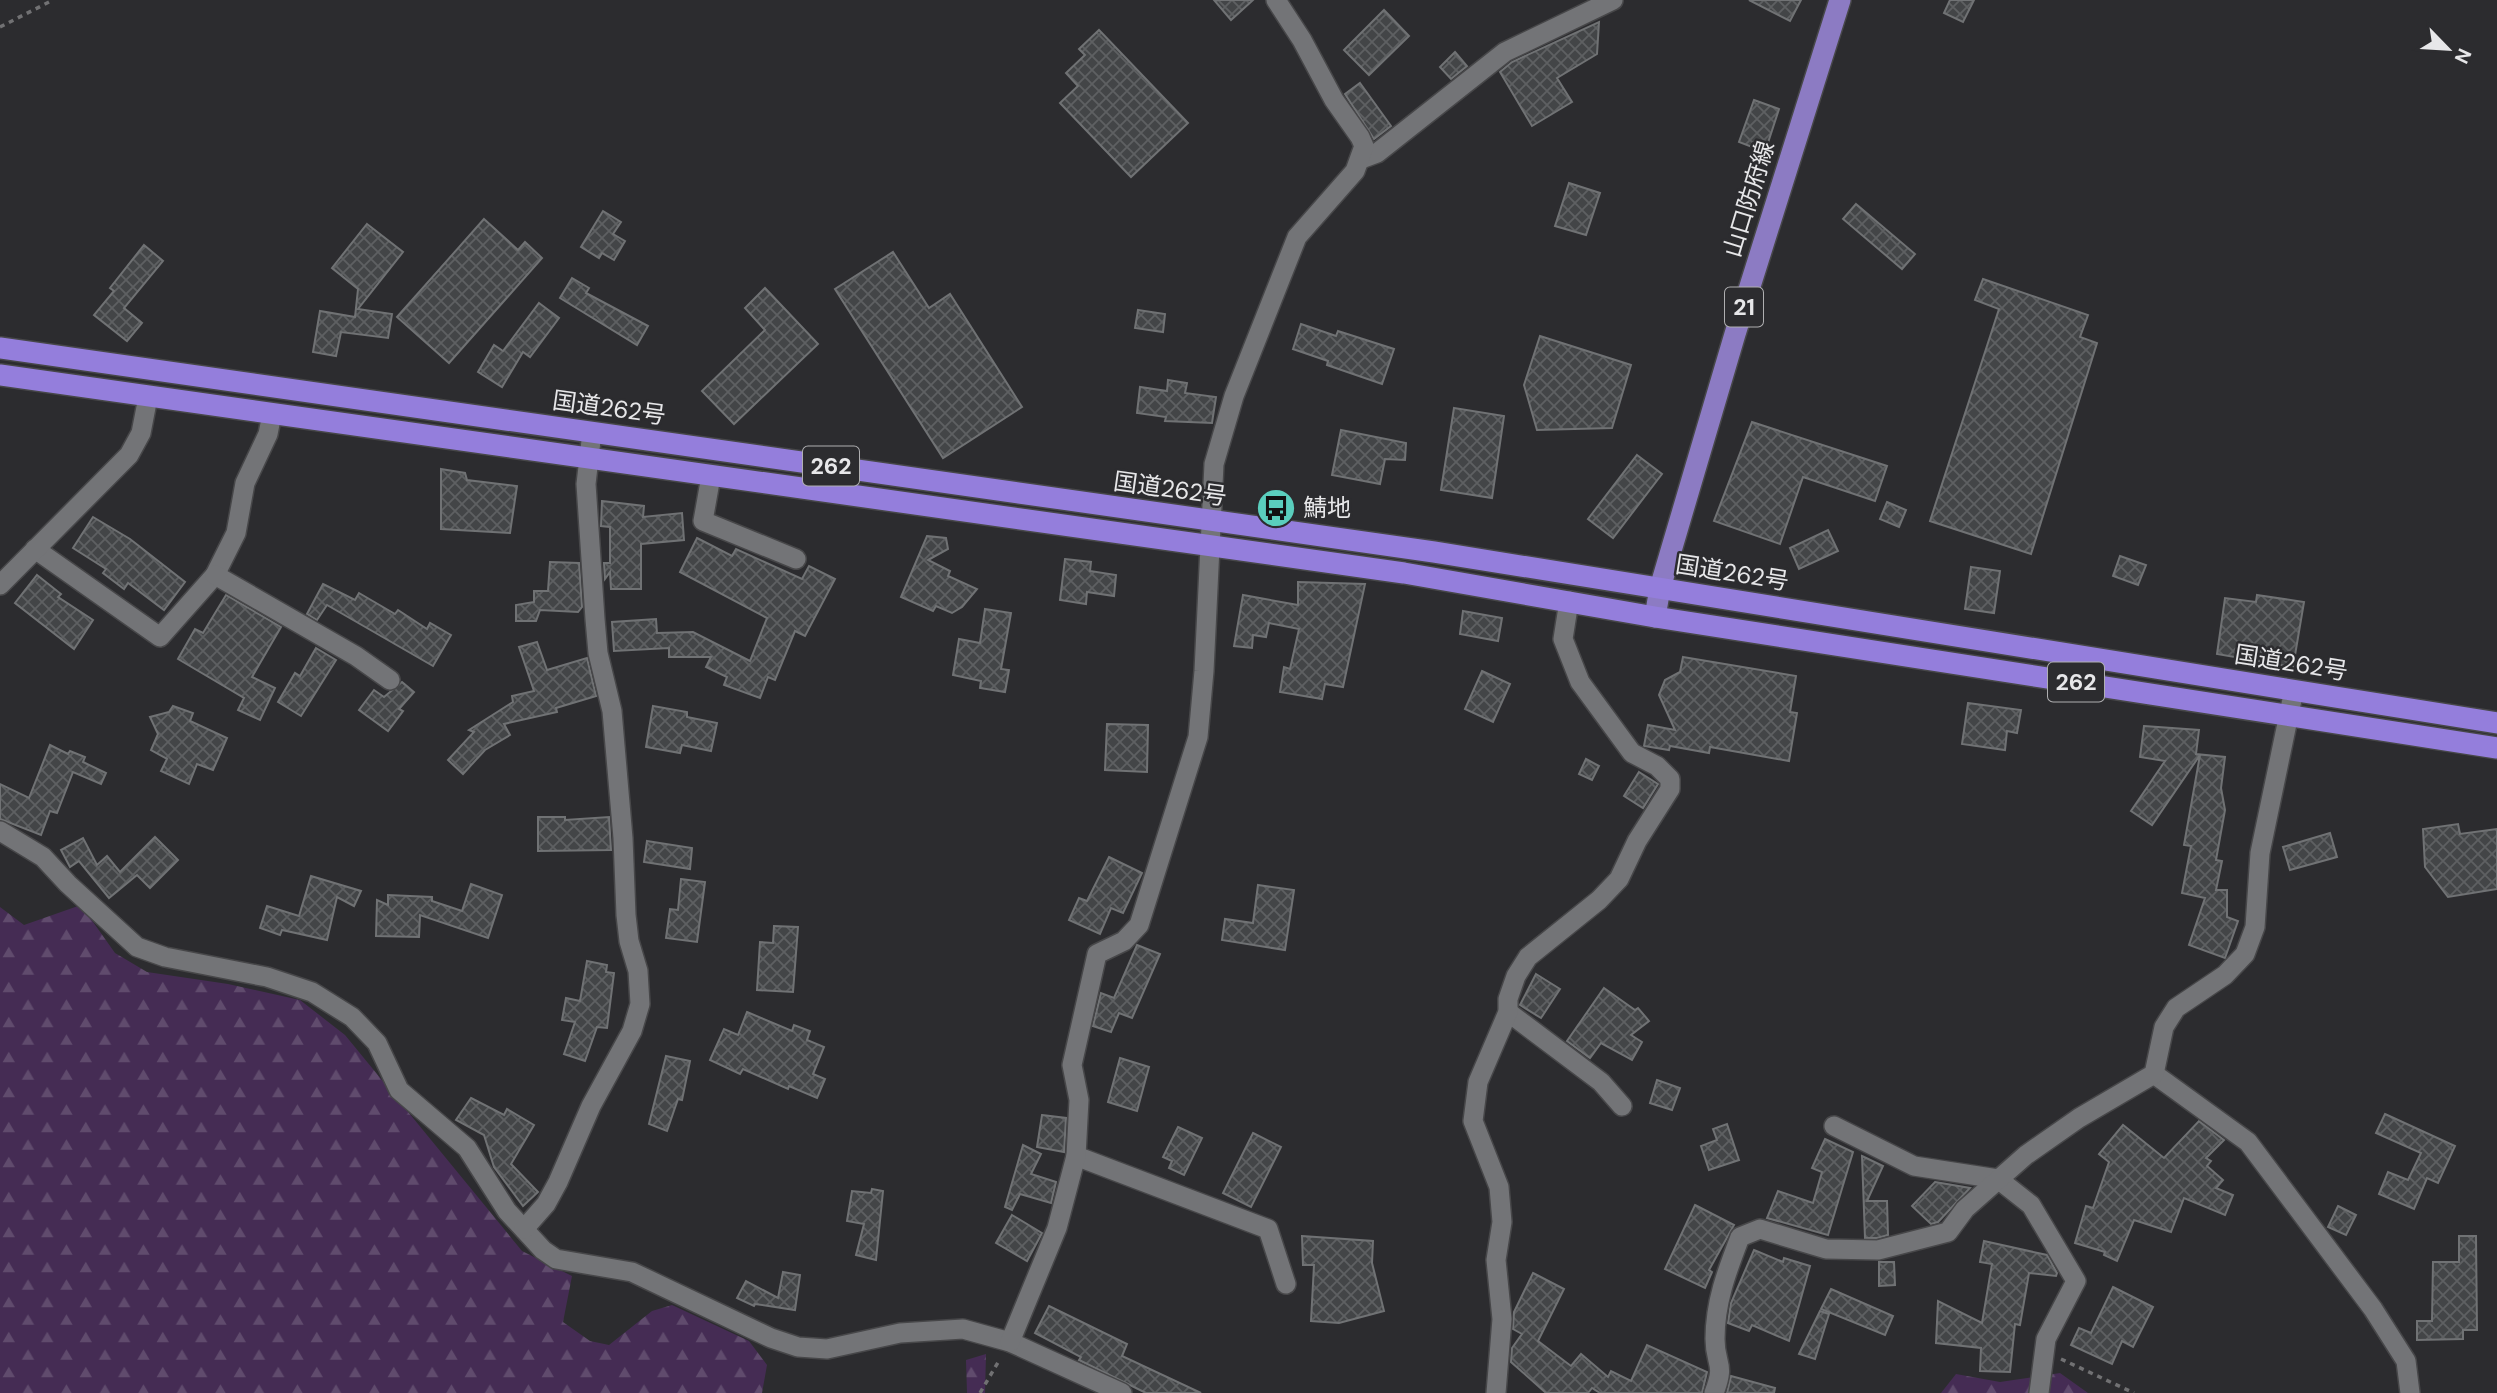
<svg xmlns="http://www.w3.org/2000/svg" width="2497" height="1393" viewBox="0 0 2497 1393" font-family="'DM Sans','Noto Sans JP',sans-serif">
	<defs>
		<pattern id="forest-firs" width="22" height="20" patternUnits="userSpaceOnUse" patternTransform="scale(1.75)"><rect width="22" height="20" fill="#452c54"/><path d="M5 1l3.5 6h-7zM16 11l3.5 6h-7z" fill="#604b6d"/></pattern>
		<pattern id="building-cross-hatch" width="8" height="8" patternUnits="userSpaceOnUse" patternTransform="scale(1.75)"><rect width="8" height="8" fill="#434547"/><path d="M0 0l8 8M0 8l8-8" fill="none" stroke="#5e6062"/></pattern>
	</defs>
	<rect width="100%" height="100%" fill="#2c2c2f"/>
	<g fill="url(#forest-firs)">
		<polygon points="81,905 115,953 147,972 228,984 300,1000 345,1035 522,1251 572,1276 563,1322 590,1341 609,1345 652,1311 672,1305 749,1341 767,1365 762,1393 0,1393 0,907 24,925"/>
		<polygon points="986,1354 985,1393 967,1393 966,1360"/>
		<polygon points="2060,1373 2088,1393 1941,1393 1956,1374 2000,1382"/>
	</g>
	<g fill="url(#building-cross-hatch)" stroke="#707274" stroke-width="2">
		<polygon points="1214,0 1253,0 1231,20"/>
		<polygon points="1749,0 1801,0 1790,21"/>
		<polygon points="1950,0 1974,0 1963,22 1944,13"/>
		<polygon points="1384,10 1409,36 1369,75 1344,50"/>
		<polygon points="1599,22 1597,54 1557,78 1572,102 1532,126 1500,72 1512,62"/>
		<polygon points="1099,30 1188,123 1131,177 1060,103 1078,86 1066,73 1085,55 1079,49"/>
		<polygon points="1455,52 1467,66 1451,79 1440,67"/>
		<polygon points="1360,83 1391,126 1374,139 1345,94"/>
		<polygon points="1754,100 1779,109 1765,152 1739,142"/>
		<polygon points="1569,183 1600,193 1586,235 1555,226"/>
		<polygon points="1856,204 1915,254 1902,269 1843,219"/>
		<polygon points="603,211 621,222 613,234 625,241 614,260 602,253 599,258 581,247"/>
		<polygon points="484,219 518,250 525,242 542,258 449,363 397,317"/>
		<polygon points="367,224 403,252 358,309 392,314 388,338 341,332 336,356 313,352 320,311 355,317 358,289 332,268"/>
		<polygon points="144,245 163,261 124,308 142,323 127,341 94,315 114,291 110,288"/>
		<polygon points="893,252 929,308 950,294 1022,407 943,458 835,289"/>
		<polygon points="572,278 589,288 586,293 648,326 637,345 560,298"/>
		<polygon points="1983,279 2088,315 2080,337 2097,343 2031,554 1930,521 1999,309 1975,300"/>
		<polygon points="765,288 818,344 734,424 702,391 765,330 745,308"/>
		<polygon points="539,303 559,318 530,357 523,352 502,387 478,372 494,345 503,351"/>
		<polygon points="1138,310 1165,314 1163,332 1135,328"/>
		<polygon points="1301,324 1336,336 1338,331 1394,349 1382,384 1327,365 1328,361 1293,349"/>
		<polygon points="1540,336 1631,365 1612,428 1537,430 1524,385"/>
		<polygon points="1168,380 1187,383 1185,393 1216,397 1212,423 1165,421 1166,417 1137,413 1140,387 1167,391"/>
		<polygon points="1454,408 1504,416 1492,498 1441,490"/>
		<polygon points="1752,422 1887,466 1875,501 1803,477 1780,544 1714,521"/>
		<polygon points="1341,430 1406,443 1405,460 1385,459 1380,484 1332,475"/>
		<polygon points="1637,455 1662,474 1613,538 1588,519"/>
		<polygon points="441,469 465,473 467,480 517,486 510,533 441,529"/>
		<polygon points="602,501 644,506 643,517 682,513 684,540 641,544 641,589 611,589 610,572 605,579 604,563 610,563 610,527 601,526"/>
		<polygon points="1887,502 1906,510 1899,527 1880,519"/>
		<polygon points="93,517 130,539 185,582 164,610 128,583 124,589 103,573 106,569 73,548"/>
		<polygon points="1828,530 1838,551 1799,569 1790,548"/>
		<polygon points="927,536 946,538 948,549 928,560 950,571 948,576 977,589 962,607 952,613 936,606 933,611 901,597"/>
		<polygon points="697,538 732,556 736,549 802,579 809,566 835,579 805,636 795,631 775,680 768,677 760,698 724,685 727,677 706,667 711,657 669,657 669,648 614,651 612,622 656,619 657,633 693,632 750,661 767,618 680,572"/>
		<polygon points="2120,556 2146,565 2138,585 2113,576"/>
		<polygon points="1065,559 1091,562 1090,571 1116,575 1114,596 1087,592 1086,604 1060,600"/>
		<polygon points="550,562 579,563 582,607 578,612 540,610 536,621 516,621 516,605 534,602 534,591 548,591"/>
		<polygon points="1971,567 2000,571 1994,613 1965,609"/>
		<polygon points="37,575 61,594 58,597 93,620 74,649 15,603"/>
		<polygon points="1298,582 1365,584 1343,687 1325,684 1322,699 1280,692 1284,667 1290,669 1299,629 1269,623 1266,637 1253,635 1252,648 1234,646 1243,595 1298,605"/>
		<polygon points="323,584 355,600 359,593 395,614 398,610 427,629 430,623 451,635 433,666 327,605 317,620 307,614"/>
		<polygon points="226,595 281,627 252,677 275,688 260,720 238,710 244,698 178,659 195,629 203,633"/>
		<polygon points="2257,595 2304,602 2293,667 2217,654 2225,598 2256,602"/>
		<polygon points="985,609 1011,613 1001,669 1009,670 1005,692 980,688 981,681 953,675 959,639 980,643"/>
		<polygon points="1463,611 1502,618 1498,641 1460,634"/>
		<polygon points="537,642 547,670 587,658 596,696 556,708 557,712 504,724 510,735 485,750 463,774 448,760 474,732 469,730 513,702 512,696 534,691 519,647"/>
		<polygon points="316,648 336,660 301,716 278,702 295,673 300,676"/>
		<polygon points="1683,657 1796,676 1790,712 1797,713 1789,761 1710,747 1709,753 1670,746 1669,750 1644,746 1648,725 1675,730 1659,695 1665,680 1680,672"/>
		<polygon points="1482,671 1510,684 1493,722 1465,709"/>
		<polygon points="402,682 414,692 399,709 403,711 388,731 359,710 374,690 384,697"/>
		<polygon points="1968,703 2021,710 2017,733 2007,731 2005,750 1962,744"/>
		<polygon points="173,706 193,713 190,721 227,738 213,770 197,764 189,784 161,771 167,759 151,750 158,734 150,717 169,712"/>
		<polygon points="653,706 687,712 687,717 717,723 711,751 682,745 680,753 646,747"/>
		<polygon points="1107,724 1148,725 1147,772 1105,770"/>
		<polygon points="2144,726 2199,730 2196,754 2225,757 2221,788 2225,810 2216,860 2222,861 2216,890 2227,890 2227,917 2238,921 2225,958 2189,945 2205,898 2182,893 2191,846 2184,845 2200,755 2152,825 2131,811 2165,761 2140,757"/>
		<polygon points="50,745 68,754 70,751 85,757 83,762 106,773 101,784 73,772 57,813 50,811 41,835 0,819 0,784 29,798"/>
		<polygon points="1586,759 1599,766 1592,780 1579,774"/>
		<polygon points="1639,772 1658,784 1643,808 1624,796"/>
		<polygon points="538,817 565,817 565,820 609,817 611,850 538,851"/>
		<polygon points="2458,824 2460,834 2497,829 2497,889 2448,897 2425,867 2423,829"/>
		<polygon points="2330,833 2337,857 2290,870 2283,847"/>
		<polygon points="155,837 178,860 150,888 137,875 109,898 79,861 70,867 61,850 83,838 97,865 107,856 120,872"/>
		<polygon points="647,841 692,848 690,869 644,862"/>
		<polygon points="1109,857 1142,873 1123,913 1111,908 1100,934 1069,920 1079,898 1087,901"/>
		<polygon points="311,876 361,891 354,906 337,897 327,940 282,930 280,935 260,928 267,906 299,916"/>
		<polygon points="681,879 705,882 697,942 666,938 670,909 678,910"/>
		<polygon points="471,884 502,895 488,938 420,915 419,937 376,936 377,900 388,905 388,895 432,897 432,901 462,911"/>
		<polygon points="1258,885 1294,890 1285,950 1222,940 1225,919 1253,923"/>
		<polygon points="774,926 798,927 793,992 757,990 760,942 773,943"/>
		<polygon points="1137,945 1160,954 1132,1018 1119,1013 1111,1032 1093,1026 1101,993 1114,998"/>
		<polygon points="587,961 607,965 606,972 614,973 607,1028 597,1027 585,1061 564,1054 575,1022 562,1020 566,998 580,1001"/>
		<polygon points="1536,974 1560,989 1541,1018 1520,1005"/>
		<polygon points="1604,988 1635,1010 1638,1008 1649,1021 1631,1035 1642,1042 1632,1060 1601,1043 1590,1058 1567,1041"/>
		<polygon points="747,1012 792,1031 794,1025 810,1031 807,1040 824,1047 813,1074 825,1079 817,1098 789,1086 788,1089 743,1069 740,1074 710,1060 724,1029 738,1035"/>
		<polygon points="666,1056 690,1061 682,1100 678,1099 667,1131 649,1124"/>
		<polygon points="1120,1058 1149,1067 1137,1111 1108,1102"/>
		<polygon points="1657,1080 1680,1088 1672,1110 1650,1103"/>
		<polygon points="471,1098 504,1115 507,1109 534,1125 511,1164 538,1192 523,1206 494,1167 484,1135 456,1120"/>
		<polygon points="2385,1114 2455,1146 2438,1183 2427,1178 2414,1209 2379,1194 2388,1172 2408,1180 2421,1153 2376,1133"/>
		<polygon points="1042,1115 1066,1118 1064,1152 1037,1147"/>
		<polygon points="2199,1121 2224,1140 2206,1158 2211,1161 2207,1166 2223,1180 2216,1188 2233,1195 2225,1215 2184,1198 2171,1232 2134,1220 2117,1261 2104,1255 2105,1252 2075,1243 2086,1206 2093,1208 2109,1162 2099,1154 2123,1125 2164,1158"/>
		<polygon points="1727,1124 1739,1160 1709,1170 1701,1146 1717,1140 1713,1129"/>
		<polygon points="1178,1127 1202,1138 1184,1175 1169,1168 1172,1161 1163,1157"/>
		<polygon points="1253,1133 1281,1147 1251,1207 1223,1193"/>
		<polygon points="1825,1139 1853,1152 1828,1235 1767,1218 1778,1191 1813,1203 1822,1172 1812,1168"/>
		<polygon points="1023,1145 1041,1154 1031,1174 1056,1182 1051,1203 1020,1194 1012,1210 1005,1207"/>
		<polygon points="1862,1156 1883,1166 1867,1201 1887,1201 1888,1235 1877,1238 1865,1238"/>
		<polygon points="1935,1182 1970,1188 1938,1222 1931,1224 1912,1206"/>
		<polygon points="872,1189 883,1191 876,1260 856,1255 864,1224 847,1221 852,1191 871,1193"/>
		<polygon points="1695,1205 1734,1225 1709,1270 1712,1272 1705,1288 1665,1269"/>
		<polygon points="2338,1206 2356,1215 2346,1235 2328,1227"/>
		<polygon points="1012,1215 1042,1233 1027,1261 996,1243"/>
		<polygon points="1302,1236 1373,1241 1372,1263 1384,1311 1339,1323 1311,1321 1314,1265 1303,1265"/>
		<polygon points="2459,1236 2476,1236 2477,1330 2463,1330 2463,1339 2417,1340 2417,1321 2432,1321 2433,1262 2459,1262"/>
		<polygon points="1984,1241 2047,1255 2057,1273 2056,1276 2029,1273 2020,1325 2015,1324 2010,1372 1980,1371 1981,1348 1936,1343 1938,1301 1982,1323 1992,1264 1980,1262"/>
		<polygon points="1754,1250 1783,1262 1784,1258 1810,1266 1789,1341 1752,1325 1749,1331 1728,1323 1731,1303"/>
		<polygon points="1879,1262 1894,1262 1895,1285 1879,1286"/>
		<polygon points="783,1272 800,1275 795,1310 755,1304 754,1306 737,1298 746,1281 778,1298"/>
		<polygon points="1533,1273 1564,1289 1538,1341 1571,1366 1581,1354 1608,1377 1611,1371 1631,1381 1647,1345 1707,1372 1702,1393 1600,1393 1592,1388 1588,1393 1546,1393 1511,1362 1512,1348 1522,1334 1513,1329 1514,1312"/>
		<polygon points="2113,1287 2153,1307 2133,1347 2122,1341 2112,1364 2071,1345 2079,1328 2091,1333"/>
		<polygon points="1831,1289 1893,1316 1885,1335 1821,1309"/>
		<polygon points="1049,1306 1127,1344 1122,1356 1201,1393 1146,1393 1079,1360 1081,1357 1035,1333"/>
		<polygon points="1820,1311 1829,1314 1815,1359 1799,1354"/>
		<polygon points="1731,1376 1775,1388 1774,1393 1727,1393"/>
	</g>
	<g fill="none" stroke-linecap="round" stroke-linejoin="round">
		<g stroke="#474749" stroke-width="22">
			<g id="minor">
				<polyline points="1361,159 1377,153 1505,52 1613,0"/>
				<polyline points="711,476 703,521 796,559"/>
				<polyline points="35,549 160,637 215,575 236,533 245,483 268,434 272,414"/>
				<polyline points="215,575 356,656 390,680"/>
				<polyline points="0,585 129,455 141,433 148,397"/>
				<polyline points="0,831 43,857 68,884 137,947 165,957 267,977 312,992 352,1017 377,1043 399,1090 467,1148 507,1211 543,1250 556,1259 632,1272 771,1338 798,1347 827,1349 900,1333 963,1329 1010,1342 1122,1393"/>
				<polyline points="1508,1012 1601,1082 1622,1106"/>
				<polyline points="2154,1074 2248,1142 2373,1309 2406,1361 2410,1393"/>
				<polyline points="1834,1126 1914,1166 1998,1179 2031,1205 2076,1281 2046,1339 2039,1393"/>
				<polyline points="1076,1156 1268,1229 1286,1284"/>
				<polyline points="524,1229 546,1204 558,1182 591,1106 632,1031 640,1004 638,971 629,941 626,915 623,838 612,711 598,653 595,619 586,484 592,432"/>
				<polyline points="1010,1342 1057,1228 1076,1156 1079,1100 1072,1065 1097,954 1124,941 1139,925 1198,737 1204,671 1214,464 1234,396 1297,237 1355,171 1364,146 1360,137 1334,100 1302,40 1276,0"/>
				<polyline points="1496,1393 1502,1319 1496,1260 1502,1222 1499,1187 1473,1121 1478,1082 1508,1012 1508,999 1516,976 1528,957 1599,900 1619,879 1637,841 1670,789 1670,779 1657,766 1632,753 1580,682 1563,639 1569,601"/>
				<path d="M1714 1393C1726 1362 1715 1366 1715 1339 1715 1302 1727 1271 1740 1237L1760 1229 1826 1249 1878 1250 1948 1232 1965 1209 2026 1155 2079 1118 2154 1074 2164 1027 2176 1008 2225 975 2245 954 2255 927 2260 853 2294 690"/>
			</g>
		</g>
		<g stroke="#474749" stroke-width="24">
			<polyline id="primary" points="1655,617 1660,588 1735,334 1840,0"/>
		</g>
		<g stroke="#474749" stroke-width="24">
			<g id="trunk">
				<polyline points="0,348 1434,552 2497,723"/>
				<polyline points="0,375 1404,573 1655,617 2497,748"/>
			</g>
		</g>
		<g stroke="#717173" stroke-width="3.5" stroke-dasharray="5 5" stroke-linecap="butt">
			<polyline points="0,27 53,0"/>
			<polyline points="2061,1359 2134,1393"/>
			<polyline points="980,1393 1000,1359"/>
		</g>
		<use href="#minor" stroke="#737477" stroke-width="19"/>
		<use href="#primary" stroke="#8c7bc3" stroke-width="21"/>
		<use href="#trunk" stroke="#947edc" stroke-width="21"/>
	</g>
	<defs>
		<g id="bus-disc" transform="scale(2.0125)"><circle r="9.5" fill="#5acebd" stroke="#2c2c2f"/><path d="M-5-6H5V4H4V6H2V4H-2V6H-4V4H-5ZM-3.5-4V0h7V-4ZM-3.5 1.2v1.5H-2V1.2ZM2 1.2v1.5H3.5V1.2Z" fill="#111"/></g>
	</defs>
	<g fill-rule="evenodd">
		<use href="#bus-disc" x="1276" y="508"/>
	</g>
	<g text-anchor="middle" stroke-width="5" stroke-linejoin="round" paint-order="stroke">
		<g fill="#2c2c2f" stroke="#afafb1" stroke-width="2">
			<rect x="1725" y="287.5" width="38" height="39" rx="5"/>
			<rect x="803" y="446.5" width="56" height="39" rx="5"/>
			<rect x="2048" y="662.5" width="56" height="39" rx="5"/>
		</g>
		<g font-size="23" font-weight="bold" fill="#e7e7e9">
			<text x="1744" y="315">21</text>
			<text x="831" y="474">262</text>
			<text x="2076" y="690">262</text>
		</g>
		<g font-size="24" fill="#e7e7e9" stroke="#2c2c2f">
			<text transform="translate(1749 199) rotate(-73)" y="8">山口防府線</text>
			<text transform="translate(609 408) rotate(8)" y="8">国道262号</text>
			<text transform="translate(1170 489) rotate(8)" y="8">国道262号</text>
			<text transform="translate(1732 573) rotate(9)" y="8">国道262号</text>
			<text transform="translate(2291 663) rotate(9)" y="8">国道262号</text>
		</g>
		<g font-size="24" fill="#e7e7e9" stroke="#2c2c2f" text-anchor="start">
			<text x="1303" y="516">鯖地</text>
		</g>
	</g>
	<g transform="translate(2448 49) rotate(115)" stroke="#2c2c2f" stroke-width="5" paint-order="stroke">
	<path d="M0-5L12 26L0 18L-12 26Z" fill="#e7e7e9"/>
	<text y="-10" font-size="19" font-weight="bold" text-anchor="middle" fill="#e7e7e9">N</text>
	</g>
</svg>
